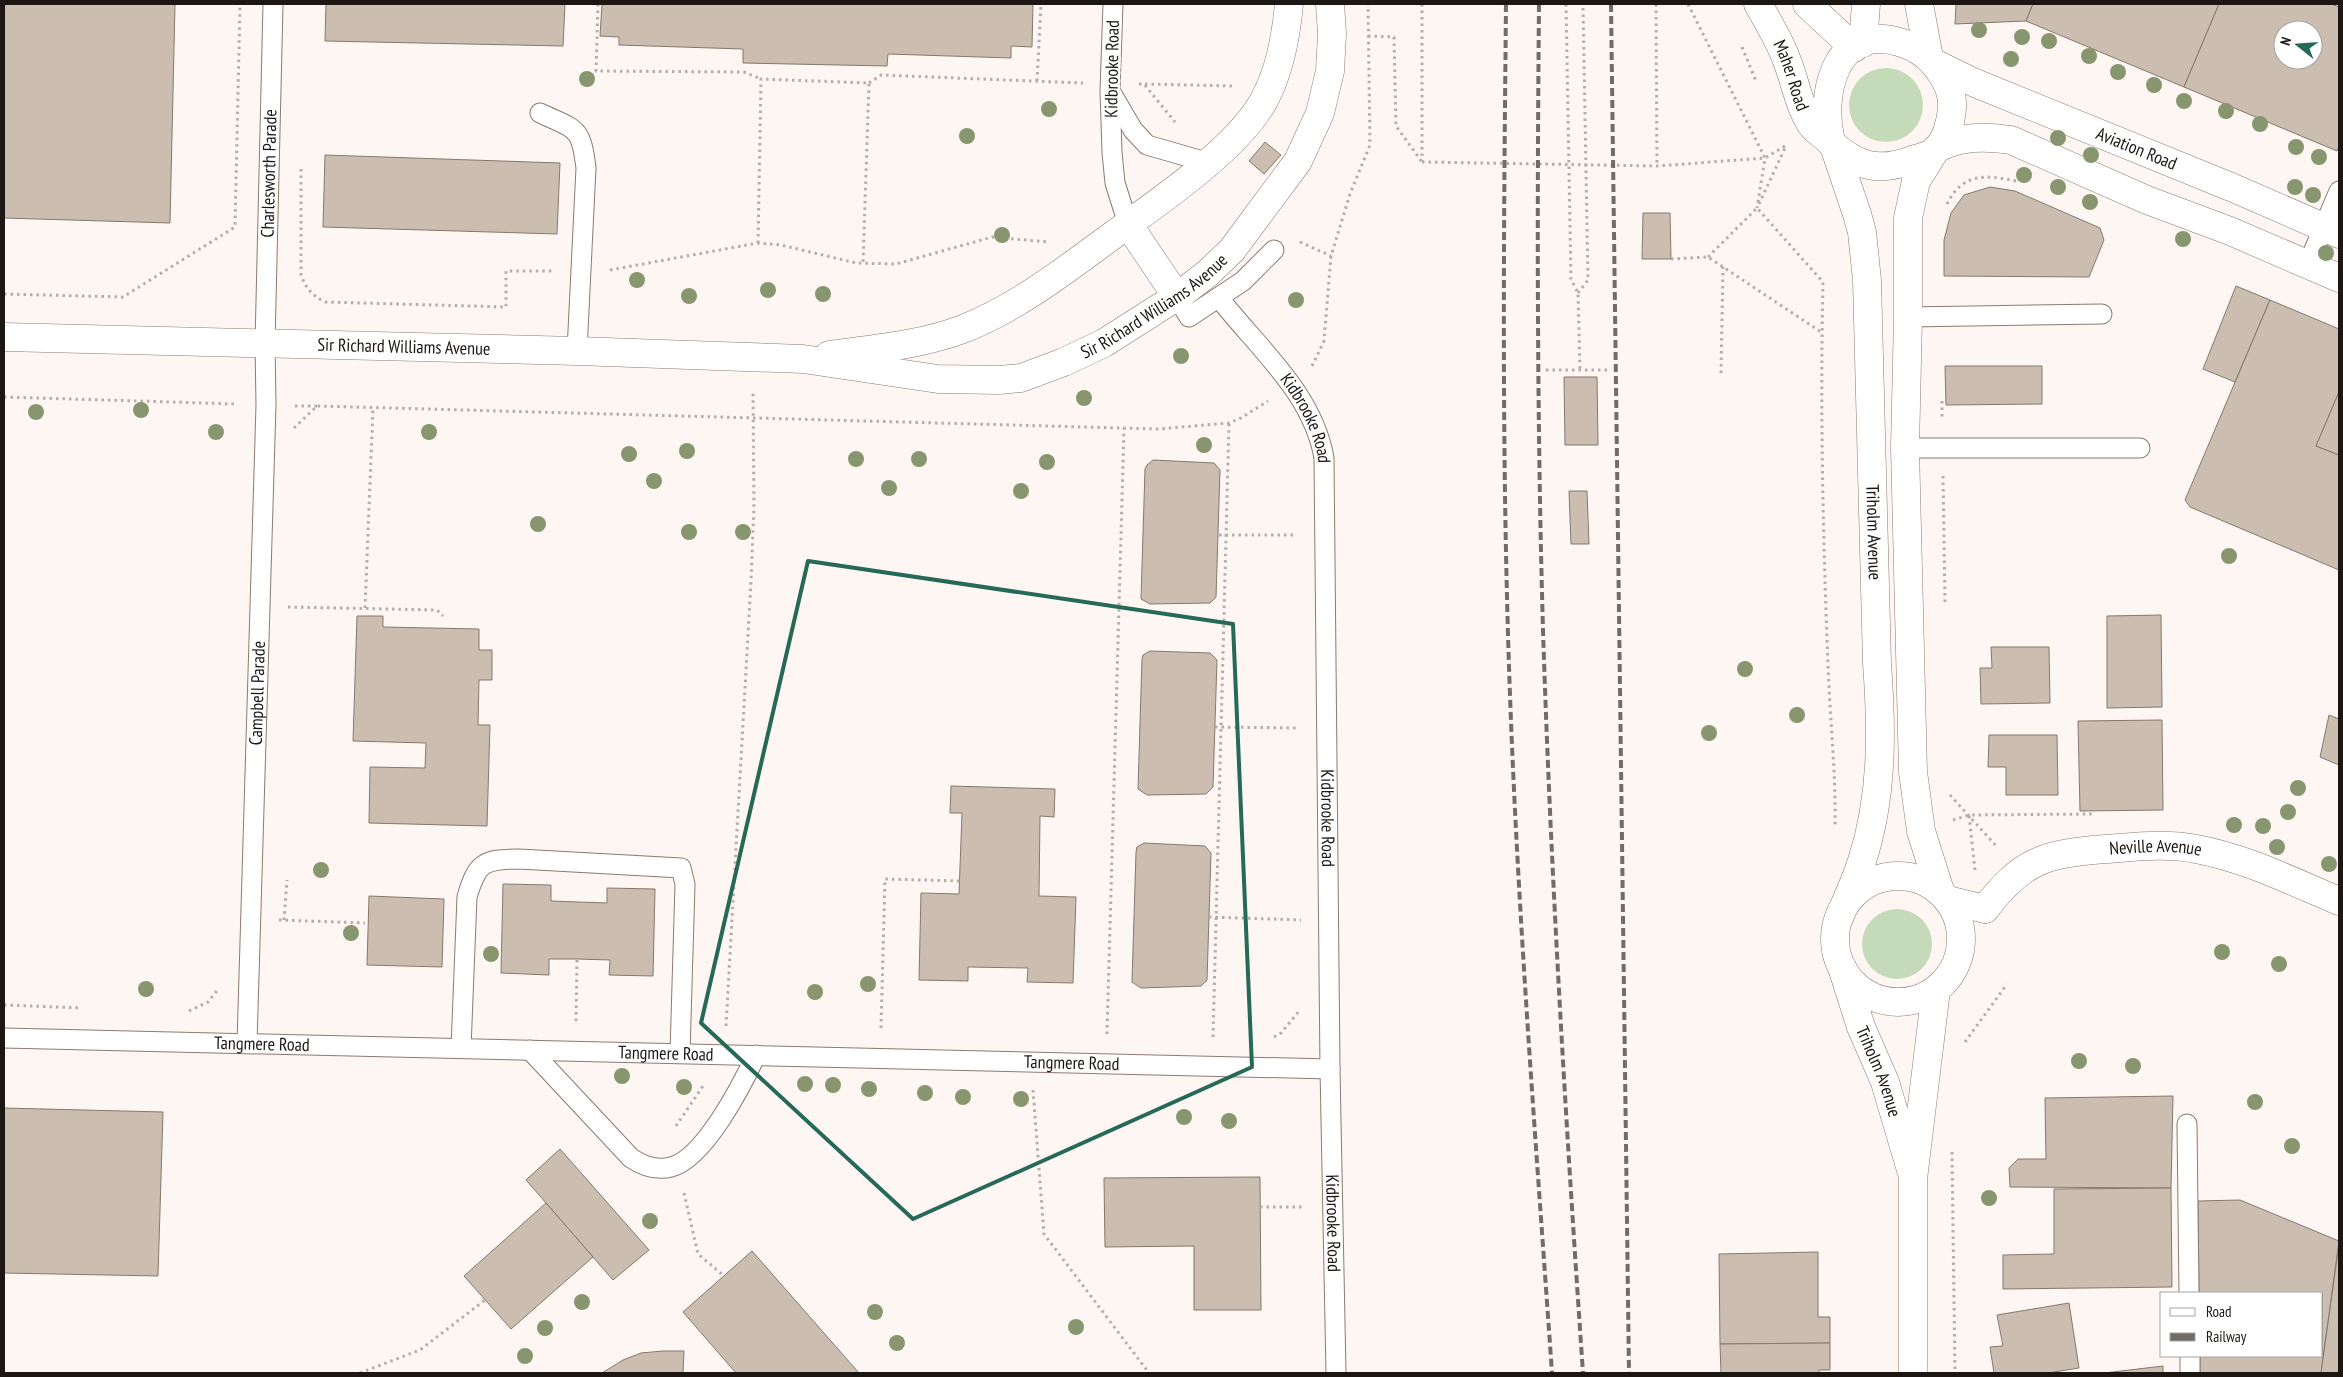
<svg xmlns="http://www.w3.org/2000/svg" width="2343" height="1377" viewBox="0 0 2343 1377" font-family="'PT Sans Narrow',sans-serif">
	<rect width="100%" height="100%" fill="#fef6f2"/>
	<g fill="#c5dab8">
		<circle cx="1886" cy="105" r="37"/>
		<circle cx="1897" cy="944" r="35"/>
	</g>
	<g fill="#cbbeb0" stroke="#85796c" fill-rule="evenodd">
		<polygon points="4,4 175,4 170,223 4,218"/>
		<polygon points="326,4 565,4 563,46 325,41"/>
		<polygon points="602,4 1033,4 1032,47 1011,46 1011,58 888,54 887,66 743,63 743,49 619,45 619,37 600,36"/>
		<polygon points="1956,4 2033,4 2026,21 1955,24"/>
		<polygon points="2033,4 2219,4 2184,87 2026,21"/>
		<path d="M2219 4H2331L2339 7V146L2337 151 2184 87ZM2283 30H2313V60H2283Z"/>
		<polygon points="1265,142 1281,155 1264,174 1249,161"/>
		<polygon points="325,155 560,163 557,234 323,227"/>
		<polygon points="1990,187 2015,191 2100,228 2104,240 2089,277 1944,276 1944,240 1951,213 1964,195"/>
		<polygon points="1643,213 1670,213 1671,259 1642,259"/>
		<polygon points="2236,286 2270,300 2235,382 2203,369"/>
		<polygon points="2270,300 2339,329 2339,392 2316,446 2339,455 2339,570 2190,507 2185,500"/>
		<polygon points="1945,366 2042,366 2042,404 1946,405"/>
		<polygon points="1564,377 1597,377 1598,445 1565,445"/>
		<polygon points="2339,392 2339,455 2316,446"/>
		<polygon points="1153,460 1214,463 1220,470 1216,597 1210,603 1150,604 1141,599 1145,469 1147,465"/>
		<polygon points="1569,491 1587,491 1589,544 1571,544"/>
		<polygon points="2161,615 2162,707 2107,708 2107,616"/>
		<polygon points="357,616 383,616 383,627 479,629 479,650 492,650 492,680 479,680 478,725 490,725 487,826 369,823 370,767 425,768 426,743 353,741"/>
		<polygon points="1991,647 2049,647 2050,703 1981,704 1980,668 1992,668"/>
		<polygon points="1150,651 1210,653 1217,660 1213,787 1206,794 1147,795 1138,789 1142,659 1143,655"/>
		<polygon points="2329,715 2339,719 2339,765 2320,757"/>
		<polygon points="2162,720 2163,810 2080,811 2078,721"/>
		<polygon points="1989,735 2057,735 2058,795 2006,795 2006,767 1988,767"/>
		<polygon points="951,786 1055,789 1054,817 1040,816 1039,896 1076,897 1073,983 1027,982 1028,968 968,967 968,981 919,980 921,893 959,894 962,813 950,813"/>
		<polygon points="1144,843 1205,846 1211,853 1207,980 1201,986 1141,988 1132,982 1136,852 1137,847"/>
		<polygon points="503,884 551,885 551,901 607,903 607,888 655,889 653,976 609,975 610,960 577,959 549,959 549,975 501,973"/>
		<polygon points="369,896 444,899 442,967 367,965"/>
		<polygon points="2173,1096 2171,1188 2010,1187 2009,1168 2018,1159 2046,1159 2045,1098"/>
		<polygon points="4,1108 163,1112 158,1276 4,1273"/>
		<polygon points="560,1149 649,1250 613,1280 526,1180"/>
		<polygon points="1260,1177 1261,1310 1194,1310 1194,1246 1105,1247 1104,1178"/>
		<polygon points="2171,1188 2172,1287 2003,1289 2003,1255 2054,1254 2054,1189"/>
		<polygon points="2240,1200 2339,1241 2321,1373 2200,1373 2200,1356 2322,1356 2322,1293 2199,1293 2198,1201"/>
		<polygon points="546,1203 593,1257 511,1329 464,1276"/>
		<polygon points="2339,1244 2339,1373 2321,1373"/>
		<polygon points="752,1251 859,1373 736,1373 683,1312"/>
		<polygon points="1818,1252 1818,1317 1830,1317 1830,1343 1720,1344 1719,1254"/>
		<polygon points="2069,1303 2079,1368 2048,1373 1994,1373 1990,1347 2003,1346 1997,1315"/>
		<polygon points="1830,1343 1830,1370 1819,1370 1819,1373 1721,1373 1720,1344"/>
		<polygon points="663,1351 684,1351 683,1373 602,1373 623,1360 641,1353"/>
		<polygon points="2163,1366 2163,1373 2104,1373"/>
	</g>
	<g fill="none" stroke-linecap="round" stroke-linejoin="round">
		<g stroke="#8b7a72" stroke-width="21">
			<g id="lane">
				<polyline points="1113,4 1110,91 1112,152 1115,183 1128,224"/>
				<polyline points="1112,94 1133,130 1147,145 1206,162"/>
				<path d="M540 113C576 130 581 126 586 168L577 351"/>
				<polyline points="2308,264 2339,191"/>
				<polyline points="1177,297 1189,317 1243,281 1274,250"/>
				<path id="s1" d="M1219 298C1257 347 1313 393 1324 458L1330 1069 1336 1373"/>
				<polyline points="1908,317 2102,314"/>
				<polyline points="1905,448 2140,448"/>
				<path id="s2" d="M4 1038 1330 1069"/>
				<path id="s3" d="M247 1043 266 405 265 344 273 4"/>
				<path d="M461 1048 467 897C477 863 483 859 519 859L681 868 685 884 680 1053"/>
				<path d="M530 1050 631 1158C643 1166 656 1171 671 1167 704 1159 742 1085 756 1055"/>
				<polyline points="2187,1124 2189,1293"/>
				<polyline points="2190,1356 2190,1373"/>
			</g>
		</g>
		<g stroke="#8b7a72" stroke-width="29">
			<g id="street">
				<polyline points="1128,224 1177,297"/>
				<path id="s4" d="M4 337 577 351 803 359 938 379 999 380 1021 378 1064 362 1104 343 1181 294 1208 273 1232 250 1298 161 1320 113 1330 71 1332 34 1330 4"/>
				<path d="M829 355C873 349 921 345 963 329 1021 306 1069 267 1120 230 1164 198 1236 149 1263 102 1280 72 1286 37 1289 4"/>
				<path id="s5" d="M1985 909C2022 860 2045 854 2105 849 2135 847 2166 843 2196 849 2246 858 2293 882 2339 901"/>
				<path id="s6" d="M1842 967 1861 1027 1885 1082 1911 1170"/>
				<polyline points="1913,1373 1913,1179 1936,990"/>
			</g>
		</g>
		<g stroke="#8b7a72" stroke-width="29">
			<g id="secondary">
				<path id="s7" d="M1758 4C1768 22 1780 41 1787 61 1795 80 1798 103 1809 121 1814 131 1823 134 1830 142 1857 166 1877 173 1912 160 1919 158 1928 156 1933 152 1946 143 1951 122 1952 108 1953 95 1948 83 1941 73 1931 57 1917 47 1899 42 1835 23 1819 95 1831 142"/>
				<polyline points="1807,4 1854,48"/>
				<polyline points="1919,4 1929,58"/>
				<polyline points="1863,43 1866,4"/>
				<path id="s8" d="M1934 63 1975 83 2231 187 2339 234"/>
				<path id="s9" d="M1834 146 1857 214 1862 232 1867 280 1877 663C1882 730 1883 796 1862 861 1856 880 1847 899 1839 918"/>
				<path d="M1936 149C1960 136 1984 136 2011 140L2147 200 2230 231 2339 278"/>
				<polyline points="1934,152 1916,181 1908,218 1908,317 1905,448 1913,772 1921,831 1940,891"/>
				<circle cx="1898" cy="939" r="63"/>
				<polyline points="1948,900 1985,909"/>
			</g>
		</g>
		<g stroke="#b4ada9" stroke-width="3" stroke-dasharray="2.5 4" stroke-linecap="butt">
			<polyline points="598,4 596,71 744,72 761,79"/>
			<polyline points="1422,4 1422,161"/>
			<polyline points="1566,4 1571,279 1578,293 1580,370"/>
			<polyline points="1656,4 1657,166"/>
			<polyline points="1688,4 1765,158 1757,208"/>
			<polyline points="1368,36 1394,37 1396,126 1422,162"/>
			<polyline points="1742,47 1756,81"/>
			<polyline points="1037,81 1041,4"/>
			<polyline points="869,83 881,75 1083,83"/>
			<polyline points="1139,84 1144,84 1175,122"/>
			<polyline points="1145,84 1233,86"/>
			<polyline points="1422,162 1657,166 1765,158 1785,146"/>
			<path d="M301 169V275C306 289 312 295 325 302L506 307V271H552"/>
			<polyline points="1759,204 1785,148"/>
			<path d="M1947 204C1963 172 1986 175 2016 181"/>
			<polyline points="1300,242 1331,256"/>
			<polyline points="758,243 761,79 869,83 863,264"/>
			<path d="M1708 257 1757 208 1823 282C1820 410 1823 537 1828 665 1830 719 1836 773 1835 827"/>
			<polyline points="1671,259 1708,257 1821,332"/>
			<polyline points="610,270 758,243 781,245 856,263 896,264 992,237 1048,242"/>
			<polyline points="1578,293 1588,280 1583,4"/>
			<polyline points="4,294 123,297 235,227 240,4"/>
			<polyline points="1312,366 1324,341 1331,256 1350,194 1370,145 1368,4"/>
			<polyline points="1546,370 1607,370"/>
			<polyline points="1721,373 1723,267"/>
			<polyline points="4,397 237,404"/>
			<polyline points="1942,401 1942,420"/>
			<polyline points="295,406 317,406"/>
			<polyline points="294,428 317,406 1158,429 1229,423 1241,418 1268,401"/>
			<polyline points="1943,476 1945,602"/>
			<polyline points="1219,535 1296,535"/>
			<polyline points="288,607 437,610 443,616"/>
			<polyline points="365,608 373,408"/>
			<polyline points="1215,727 1299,728"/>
			<polyline points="1950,795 1998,848"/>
			<polyline points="1953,820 1969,815"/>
			<polyline points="1975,870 1969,815 2092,814"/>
			<polyline points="1209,917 1301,920"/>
			<polyline points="279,920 365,923"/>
			<polyline points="284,920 287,880"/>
			<polyline points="4,1005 82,1008"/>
			<polyline points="189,1011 208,1002 219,988"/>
			<polyline points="576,1021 577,959"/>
			<polyline points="726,1026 751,581 754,506 753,391"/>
			<polyline points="881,1028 885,879 960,881"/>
			<polyline points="1107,1034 1124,428"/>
			<polyline points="1213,1037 1229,423"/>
			<polyline points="1274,1037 1281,1033 1300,1010"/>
			<polyline points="1965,1042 2007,984"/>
			<polyline points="1033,1090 1044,1234 1149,1373"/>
			<polyline points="676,1126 705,1083"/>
			<polyline points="1952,1152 1955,1373"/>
			<polyline points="684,1193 698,1254 724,1276"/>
			<polyline points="1260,1207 1304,1207"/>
			<polyline points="360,1373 420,1350 485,1300"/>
		</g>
		<use href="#lane" stroke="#fff" stroke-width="19"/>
		<use href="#street" stroke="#fff" stroke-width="28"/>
		<use href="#secondary" stroke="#fff" stroke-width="28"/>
		<g stroke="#726b67" stroke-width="4" stroke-dasharray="8 4" stroke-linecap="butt">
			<path d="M1506 4C1504 201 1502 399 1507 596 1513 855 1534 1115 1552 1373"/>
			<path d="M1539 4C1537 213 1537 422 1543 630 1551 878 1566 1126 1583 1373"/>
			<polyline points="1611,4 1629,1373"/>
		</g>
	</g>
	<g fill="#87966e">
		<circle cx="1979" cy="30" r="8"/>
		<circle cx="2022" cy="37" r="8"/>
		<circle cx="2049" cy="41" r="8"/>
		<circle cx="2089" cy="56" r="8"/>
		<circle cx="2011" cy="59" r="8"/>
		<circle cx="2118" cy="72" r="8"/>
		<circle cx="587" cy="79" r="8"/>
		<circle cx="2154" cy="85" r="8"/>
		<circle cx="2184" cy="101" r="8"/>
		<circle cx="1049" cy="109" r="8"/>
		<circle cx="2226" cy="111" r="8"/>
		<circle cx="2260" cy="124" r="8"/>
		<circle cx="967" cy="136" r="8"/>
		<circle cx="2058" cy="138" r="8"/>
		<circle cx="2296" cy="147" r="8"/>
		<circle cx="2091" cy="155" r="8"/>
		<circle cx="2319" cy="157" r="8"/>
		<circle cx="2024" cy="175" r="8"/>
		<circle cx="2058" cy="187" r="8"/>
		<circle cx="2295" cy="187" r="8"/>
		<circle cx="2313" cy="195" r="8"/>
		<circle cx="2090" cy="202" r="8"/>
		<circle cx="1002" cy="235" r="8"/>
		<circle cx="2183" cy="239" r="8"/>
		<circle cx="2326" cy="253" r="8"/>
		<circle cx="637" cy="280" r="8"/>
		<circle cx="768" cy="290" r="8"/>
		<circle cx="823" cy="294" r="8"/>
		<circle cx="689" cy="296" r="8"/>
		<circle cx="1296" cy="300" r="8"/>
		<circle cx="1181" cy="356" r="8"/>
		<circle cx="1084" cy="398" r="8"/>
		<circle cx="141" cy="410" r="8"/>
		<circle cx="36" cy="412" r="8"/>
		<circle cx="216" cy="432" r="8"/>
		<circle cx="429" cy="432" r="8"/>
		<circle cx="1204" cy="445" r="8"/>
		<circle cx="687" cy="451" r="8"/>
		<circle cx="629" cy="454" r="8"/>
		<circle cx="856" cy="459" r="8"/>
		<circle cx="919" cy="459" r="8"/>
		<circle cx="1047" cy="462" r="8"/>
		<circle cx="654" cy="481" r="8"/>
		<circle cx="889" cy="488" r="8"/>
		<circle cx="1021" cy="491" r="8"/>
		<circle cx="538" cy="524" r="8"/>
		<circle cx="689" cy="532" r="8"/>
		<circle cx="743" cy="532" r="8"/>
		<circle cx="2229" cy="556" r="8"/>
		<circle cx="1745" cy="669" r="8"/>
		<circle cx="1797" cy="715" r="8"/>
		<circle cx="1709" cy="733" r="8"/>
		<circle cx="2298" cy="788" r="8"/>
		<circle cx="2288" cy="812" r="8"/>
		<circle cx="2234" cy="825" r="8"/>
		<circle cx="2263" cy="826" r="8"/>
		<circle cx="2277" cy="847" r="8"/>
		<circle cx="2329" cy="864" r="8"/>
		<circle cx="321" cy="870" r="8"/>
		<circle cx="351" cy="933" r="8"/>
		<circle cx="2222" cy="952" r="8"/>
		<circle cx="491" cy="954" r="8"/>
		<circle cx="2279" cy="964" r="8"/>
		<circle cx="868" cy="984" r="8"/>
		<circle cx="146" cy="989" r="8"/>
		<circle cx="815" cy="992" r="8"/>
		<circle cx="2079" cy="1061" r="8"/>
		<circle cx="2133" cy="1066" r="8"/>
		<circle cx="622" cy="1076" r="8"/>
		<circle cx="805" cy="1084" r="8"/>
		<circle cx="833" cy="1085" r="8"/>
		<circle cx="684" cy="1087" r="8"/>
		<circle cx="869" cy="1089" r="8"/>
		<circle cx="925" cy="1093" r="8"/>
		<circle cx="963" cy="1097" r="8"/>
		<circle cx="1021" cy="1099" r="8"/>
		<circle cx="2255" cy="1102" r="8"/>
		<circle cx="1184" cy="1117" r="8"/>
		<circle cx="1229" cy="1121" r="8"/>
		<circle cx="2292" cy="1146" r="8"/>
		<circle cx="1989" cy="1198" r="8"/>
		<circle cx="650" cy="1221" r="8"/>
		<circle cx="582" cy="1302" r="8"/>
		<circle cx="875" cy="1312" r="8"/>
		<circle cx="1076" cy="1327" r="8"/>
		<circle cx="545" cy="1328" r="8"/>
		<circle cx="897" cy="1343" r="8"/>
		<circle cx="525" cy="1356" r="8"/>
	</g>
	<path fill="none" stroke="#266959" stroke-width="4" stroke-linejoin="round" d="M808 561 1233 624 1252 1067 913 1219 701 1023Z"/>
	<g text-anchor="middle" stroke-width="5" stroke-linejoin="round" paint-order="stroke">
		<g font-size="18" fill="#1d1714" stroke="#fff">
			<text transform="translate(1112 69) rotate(-89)" y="6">Kidbrooke Road</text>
			<text dy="6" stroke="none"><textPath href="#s7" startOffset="79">Maher Road</textPath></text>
			<text dy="6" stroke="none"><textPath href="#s8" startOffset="220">Aviation Road</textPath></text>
			<text dy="6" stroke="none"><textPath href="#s3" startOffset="870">Charlesworth Parade</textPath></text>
			<text dy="6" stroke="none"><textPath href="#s4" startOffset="1171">Sir Richard Williams Avenue</textPath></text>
			<text dy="6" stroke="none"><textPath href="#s4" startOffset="400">Sir Richard Williams Avenue</textPath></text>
			<text dy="6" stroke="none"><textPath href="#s1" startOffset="150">Kidbrooke Road</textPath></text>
			<text dy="6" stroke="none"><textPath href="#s9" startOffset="391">Triholm Avenue</textPath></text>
			<text dy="6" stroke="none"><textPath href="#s3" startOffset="350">Campbell Parade</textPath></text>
			<text dy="6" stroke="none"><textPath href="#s1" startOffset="554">Kidbrooke Road</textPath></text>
			<text dy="6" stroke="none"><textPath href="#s5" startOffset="191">Neville Avenue</textPath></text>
			<text dy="6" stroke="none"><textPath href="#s2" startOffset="258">Tangmere Road</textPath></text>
			<text dy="6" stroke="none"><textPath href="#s2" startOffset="662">Tangmere Road</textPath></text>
			<text dy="6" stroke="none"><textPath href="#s2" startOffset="1068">Tangmere Road</textPath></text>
			<text dy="6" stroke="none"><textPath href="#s6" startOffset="111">Triholm Avenue</textPath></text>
			<text dy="6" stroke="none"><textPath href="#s1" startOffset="959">Kidbrooke Road</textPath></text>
		</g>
	</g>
	<rect width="2343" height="1377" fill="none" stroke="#1d1714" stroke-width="10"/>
	<rect x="2160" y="1292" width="162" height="65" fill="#ffffff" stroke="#a5a2a1"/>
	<rect x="2170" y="1308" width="25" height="8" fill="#ffffff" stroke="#a5a2a1"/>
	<text x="2206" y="1317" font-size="15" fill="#1d1714">Road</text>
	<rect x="2170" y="1333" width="25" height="8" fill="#726b67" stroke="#a5a2a1"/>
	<text x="2206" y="1342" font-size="15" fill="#1d1714">Railway</text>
	<g transform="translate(2298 45) rotate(287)"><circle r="24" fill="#ffffff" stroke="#a5a2a1"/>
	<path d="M0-4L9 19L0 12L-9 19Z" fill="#266959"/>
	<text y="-8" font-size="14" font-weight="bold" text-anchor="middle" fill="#1d1714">N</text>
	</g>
</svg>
